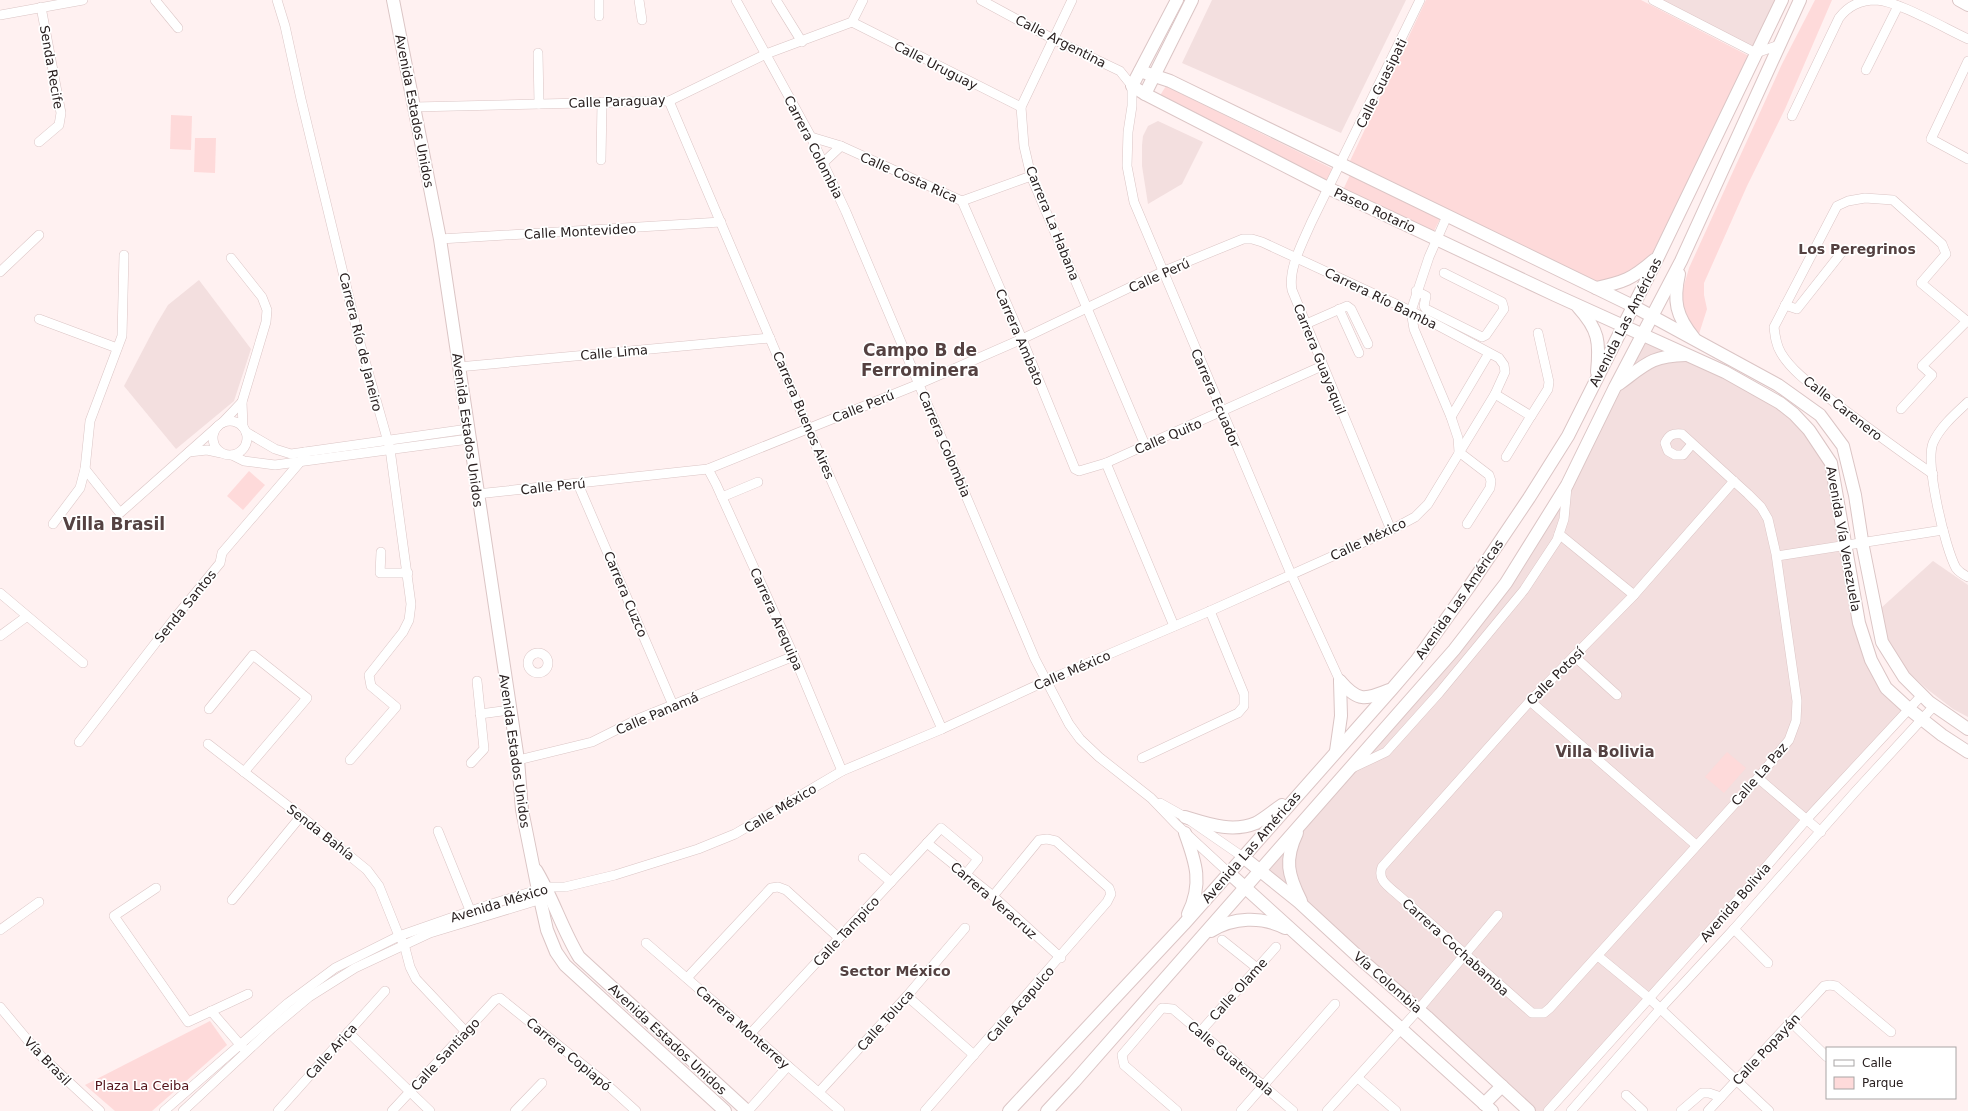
<svg xmlns="http://www.w3.org/2000/svg" width="1968" height="1111" viewBox="0 0 1968 1111" font-family="'DejaVu Sans',sans-serif">
	<rect width="100%" height="100%" fill="#fff1f1"/>
	<g fill="#f3dfdf">
		<polygon points="1212,0 1406,0 1341,133 1182,63"/>
		<polygon points="1653,0 1782,0 1756,53"/>
		<polygon points="1158,121 1203,142 1182,184 1148,204 1142,166 1142,145 1143,136 1148,126"/>
		<polygon points="199,280 251,349 234,401 176,449 124,386 156,325 168,305"/>
		<polygon points="1643,334 1780,403 1831,463 1871,660 1909,709 1548,1111 1530,1111 1260,870 1454,650 1567,485"/>
		<polygon points="1933,561 1968,585 1968,717 1953,709 1927,689 1902,666 1884,633 1880,609"/>
	</g>
	<g fill="#fedada">
		<polygon points="1426,0 1641,0 1749,56 1653,252 1641,264 1621,278 1596,282 1349,163"/>
		<path d="M1815 0H1832L1785 109 1747 186 1704 283V295L1707 309 1699 334C1672 311 1681 298 1689 268L1782 64Z"/>
		<polygon points="1166,86 1333,169 1328,182 1159,97"/>
		<polygon points="171,115 192,116 191,150 170,149"/>
		<polygon points="195,138 216,138 215,173 194,172"/>
		<polygon points="1350,175 1440,219 1433,233 1343,190"/>
		<polygon points="249,471 265,485 243,510 227,496"/>
		<polygon points="1727,752 1746,768 1724,793 1705,777"/>
		<polygon points="210,1021 227,1045 152,1111 115,1111 85,1085"/>
	</g>
	<g fill="none" stroke-linecap="round" stroke-linejoin="round">
		<g stroke="#dbc5c5" stroke-width="10">
			<g id="street">
				<polyline points="155,0 178,28"/>
				<polyline points="277,0 285,26 301,99 360,343 390,449 411,604 409,620 403,632 369,675 371,686 396,707 350,760"/>
				<polyline points="639,0 642,20"/>
				<polyline points="736,0 811,137 846,212 1035,659 1069,724 1080,739 1099,757 1151,798 1176,824 1229,873"/>
				<polyline points="776,0 802,42"/>
				<polyline points="981,0 1053,39 1120,71 1132,86 1132,106 1128,132 1127,166 1134,202 1291,574 1340,681"/>
				<polyline points="1072,0 1021,107 1024,146 1031,176 1145,445"/>
				<polyline points="1653,0 1756,53 1779,45"/>
				<polyline points="0,15 83,0"/>
				<polyline points="599,16 599,0"/>
				<polyline points="852,22 1021,107"/>
				<polyline points="538,53 539,104"/>
				<polyline points="1968,61 1931,139 1968,159"/>
				<polyline points="1866,70 1898,6"/>
				<polyline points="669,101 808,428 942,729"/>
				<polyline points="414,107 669,101 766,54 852,22 863,0"/>
				<path d="M1792 116 1839 18C1848 6 1860 0 1876 0 1898 1 1946 29 1968 39"/>
				<polyline points="811,137 841,146 962,201 1031,176"/>
				<polyline points="39,142 59,125 61,113 41,7"/>
				<polyline points="601,160 602,102"/>
				<polyline points="823,163 841,146"/>
				<polyline points="962,201 1022,339 1075,469 1079,471 1106,463 1322,366"/>
				<polyline points="1447,216 1429,257 1411,311 1414,329 1451,417 1458,438 1459,452 1489,475 1491,481 1490,488 1467,524"/>
				<polyline points="440,239 721,222"/>
				<polyline points="231,258 262,297 267,310 266,322 242,402 243,427"/>
				<polyline points="0,272 39,235"/>
				<polyline points="1416,291 1426,296 1424,306 1426,309 1482,337 1486,335 1504,309 1502,302 1444,273"/>
				<polyline points="1785,305 1797,309 1842,252"/>
				<polyline points="1339,309 1359,353"/>
				<polyline points="39,319 117,348"/>
				<polyline points="1306,324 1347,306 1351,309 1368,344"/>
				<polyline points="458,367 770,338"/>
				<polyline points="1495,394 1531,416 1548,389 1549,382 1538,333"/>
				<path d="M1968 402C1955 414 1940 427 1933 443 1925 464 1945 548 1956 568 1959 572 1964 575 1968 577"/>
				<polyline points="1901,409 1932,375 1922,366 1967,321"/>
				<polyline points="1451,417 1489,353"/>
				<circle cx="230" cy="438" r="17"/>
				<polyline points="222,423 242,402"/>
				<polyline points="246,432 275,449 291,454 468,429"/>
				<path d="M1692 444 1683 455H1675L1668 451 1665 443C1669 435 1672 433 1682 434L1748 494 1761 507 1768 519 1776 554 1797 701 1796 721 1789 740 1758 778 1550 1008 1544 1013H1532L1397 894C1388 886 1377 880 1382 867L1530 701 1634 595 1734 481"/>
				<polyline points="189,452 207,450 221,453"/>
				<polyline points="232,455 244,461 275,465 469,439"/>
				<polyline points="1506,457 1531,416"/>
				<polyline points="1106,463 1174,626"/>
				<polyline points="85,469 120,513 218,426"/>
				<polyline points="708,469 716,484 794,656 842,771"/>
				<path d="M1933 474C1899 451 1867 427 1834 402 1816 388 1793 373 1781 353 1776 345 1775 336 1774 327L1837 206 1848 201 1865 198 1893 200 1942 244 1946 254 1921 283 1968 322"/>
				<polyline points="578,484 673,705"/>
				<polyline points="722,497 758,482"/>
				<polyline points="53,524 80,488 85,469 90,421 122,336 124,255"/>
				<path d="M1391 530 1292 290C1288 269 1302 244 1311 223L1420 0"/>
				<polyline points="1559,534 1634,595"/>
				<polyline points="381,552 380,573 408,573"/>
				<polyline points="1777,556 1943,530"/>
				<polyline points="0,593 83,663"/>
				<polyline points="0,636 26,617"/>
				<circle cx="538" cy="663" r="10"/>
				<polyline points="1574,656 1617,695"/>
				<polyline points="1530,701 1696,845"/>
				<polyline points="209,709 253,655 307,698 244,772"/>
				<polyline points="480,714 510,710"/>
				<polyline points="79,742 174,619 220,563 222,553 301,461 305,452"/>
				<polyline points="208,744 301,816 367,870 379,886 399,936 404,944 410,967 416,979 466,1032"/>
				<polyline points="1142,758 1238,713 1244,706 1244,694 1210,611"/>
				<polyline points="518,760 592,742 638,719 794,656"/>
				<polyline points="471,763 484,749 477,681"/>
				<polyline points="1350,769 1386,752 1439,693 1524,590 1557,540 1564,519 1567,487"/>
				<polyline points="1758,778 1821,832"/>
				<polyline points="1160,803 1185,817 1243,857"/>
				<polyline points="438,831 472,915"/>
				<polyline points="927,843 993,896 1061,958"/>
				<polyline points="863,858 891,882"/>
				<polyline points="156,888 114,916 188,1022 248,994"/>
				<polyline points="232,900 301,816"/>
				<polyline points="1734,929 1768,963"/>
				<polyline points="0,930 39,902"/>
				<polyline points="1222,940 1257,968"/>
				<polyline points="646,943 840,1111"/>
				<polyline points="1598,956 1649,998 1769,1111"/>
				<polyline points="687,978 771,888 778,887 786,890 839,938"/>
				<polyline points="907,996 974,1055"/>
				<polyline points="0,1007 41,1056 100,1111"/>
				<polyline points="211,1011 243,1048"/>
				<polyline points="1791,1022 1827,1057"/>
				<polyline points="348,1032 430,1111"/>
				<polyline points="1200,1032 1276,947"/>
				<polyline points="751,1033 941,828 978,859 966,874"/>
				<polyline points="1358,1078 1396,1111"/>
				<polyline points="819,1092 907,996 965,928"/>
				<polyline points="1626,1095 1643,1111"/>
				<polyline points="164,1111 288,1003 335,968 399,936 485,906 547,887 565,887 615,875 698,849 735,834 842,771 942,729 1046,681 1210,611 1391,530 1415,517 1428,504 1495,394 1505,372 1504,365 1499,358 1411,311 1262,242 1252,239 1243,239 1162,272 1022,339 919,384 708,469 477,494"/>
				<polyline points="183,1111 272,1028 309,997 355,968 430,933 545,898"/>
				<polyline points="278,1111 385,991"/>
				<polyline points="392,1111 495,1000 500,998 604,1082 636,1111"/>
				<polyline points="515,1111 542,1083"/>
				<polyline points="748,1111 788,1066"/>
				<polyline points="925,1111 1107,902 1111,894 1109,888 1056,841 1047,839 1039,840 993,896"/>
				<polyline points="1177,1111 1124,1065 1122,1055 1162,1008 1173,1009 1293,1111"/>
				<polyline points="1241,1111 1335,1004"/>
				<polyline points="1327,1111 1419,1009 1498,915"/>
				<polyline points="1548,1111 1749,887 1806,820 1922,695"/>
				<polyline points="1571,1111 1660,1009 1734,929 1855,792 1934,706"/>
				<polyline points="1681,1111 1702,1093 1709,1093 1721,1097"/>
				<polyline points="1708,1111 1824,986 1830,985 1836,986 1891,1032"/>
			</g>
		</g>
		<g stroke="#dbc5c5" stroke-width="14">
			<g id="secondary">
				<polyline points="393,0 440,239 518,760 522,810 538,890 547,930 556,952 565,965 725,1111"/>
				<polyline points="1177,0 1132,86 1145,94 1328,188 1555,295 1725,372 1780,403 1794,414 1809,430 1831,463 1859,623 1871,660 1886,688 1909,709 1942,735 1968,752"/>
				<polyline points="1959,0 1968,5"/>
				<polyline points="1140,71 1170,81 1633,306 1778,385 1820,415 1843,446 1855,495 1863,547 1882,642 1904,677 1929,702 1968,729"/>
				<polyline points="1145,94 1192,0"/>
				<path d="M1679 274C1673 301 1676 316 1694 338"/>
				<path d="M1596 288C1624 282 1632 279 1654 260"/>
				<path d="M1578 307C1599 330 1600 342 1597 372"/>
				<path d="M1619 384C1646 364 1651 356 1686 355"/>
				<path d="M1340 681C1358 702 1365 700 1389 690"/>
				<polyline points="1336,751 1341,716 1340,681"/>
				<path d="M1185 817C1208 824 1232 833 1256 823 1265 818 1273 811 1282 805"/>
				<path d="M1185 833C1196 863 1203 884 1188 914"/>
				<path d="M1297 833C1284 860 1288 875 1301 901"/>
				<polyline points="1243,857 1299,902 1364,962 1427,1017 1529,1111"/>
				<path d="M536 870C553 898 562 929 579 957L747 1111"/>
				<polyline points="1229,873 1492,1111"/>
				<path d="M1211 931C1233 917 1262 916 1285 928"/>
				<polyline points="1484,1104 1502,1086"/>
				<polyline points="1009,1111 1184,924 1392,689 1416,661 1469,587 1529,498 1568,436 1659,255 1782,0"/>
				<polyline points="1047,1111 1074,1082 1454,650 1506,583 1567,485 1615,387 1681,261 1800,0"/>
			</g>
		</g>
		<use href="#street" stroke="#fff" stroke-width="9"/>
		<use href="#secondary" stroke="#fff" stroke-width="12"/>
	</g>
	<g text-anchor="middle" stroke-width="3.5" stroke-linejoin="round" paint-order="stroke">
		<g font-size="13" fill="#292020" stroke="#fff">
			<text transform="translate(1061 41) rotate(27)" y="5">Calle Argentina</text>
			<text transform="translate(936 65) rotate(27)" y="5">Calle Uruguay</text>
			<text transform="translate(52 67) rotate(80)" y="5">Senda Recife</text>
			<text transform="translate(1381 83) rotate(-64)" y="5">Calle Guasipati</text>
			<text transform="translate(617 101) rotate(-2)" y="5">Calle Paraguay</text>
			<text transform="translate(415 111) rotate(79)" y="5">Avenida Estados Unidos</text>
			<text transform="translate(814 147) rotate(63)" y="5">Carrera Colombia</text>
			<text transform="translate(909 177) rotate(24)" y="5">Calle Costa Rica</text>
			<text transform="translate(1375 210) rotate(25)" y="5">Paseo Rotario</text>
			<text transform="translate(1053 223) rotate(68)" y="5">Carrera La Habana</text>
			<text transform="translate(580 231) rotate(-3)" y="5">Calle Montevideo</text>
			<text transform="translate(1159 275) rotate(-24)" y="5">Calle Perú</text>
			<text transform="translate(1381 298) rotate(26)" y="5">Carrera Río Bamba</text>
			<text transform="translate(1625 322) rotate(-63)" y="5">Avenida Las Américas</text>
			<text transform="translate(1020 337) rotate(67)" y="5">Carrera Ambato</text>
			<text transform="translate(361 342) rotate(76)" y="5">Carrera Río de Janeiro</text>
			<text transform="translate(614 352) rotate(-5)" y="5">Calle Lima</text>
			<text transform="translate(1320 359) rotate(68)" y="5">Carrera Guayaquil</text>
			<text transform="translate(1216 398) rotate(67)" y="5">Carrera Ecuador</text>
			<text transform="translate(863 406) rotate(-22)" y="5">Calle Perú</text>
			<text transform="translate(1843 408) rotate(38)" y="5">Calle Carenero</text>
			<text transform="translate(804 415) rotate(67)" y="5">Carrera Buenos Aires</text>
			<text transform="translate(468 430) rotate(82)" y="5">Avenida Estados Unidos</text>
			<text transform="translate(1168 436) rotate(-23)" y="5">Calle Quito</text>
			<text transform="translate(945 444) rotate(67)" y="5">Carrera Colombia</text>
			<text transform="translate(553 486) rotate(-6)" y="5">Calle Perú</text>
			<text transform="translate(1368 539) rotate(-25)" y="5">Calle México</text>
			<text transform="translate(1844 539) rotate(80)" y="5">Avenida Vía Venezuela</text>
			<text transform="translate(626 594) rotate(67)" y="5">Carrera Cuzco</text>
			<text transform="translate(1459 599) rotate(-55)" y="5">Avenida Las Américas</text>
			<text transform="translate(185 606) rotate(-51)" y="5">Senda Santos</text>
			<text transform="translate(777 619) rotate(66)" y="5">Carrera Arequipa</text>
			<text transform="translate(1072 670) rotate(-23)" y="5">Calle México</text>
			<text transform="translate(1555 676) rotate(-45)" y="5">Calle Potosí</text>
			<text transform="translate(657 713) rotate(-23)" y="5">Calle Panamá</text>
			<text transform="translate(515 751) rotate(82)" y="5">Avenida Estados Unidos</text>
			<text transform="translate(1759 774) rotate(-49)" y="5">Calle La Paz</text>
			<text transform="translate(780 808) rotate(-31)" y="5">Calle México</text>
			<text transform="translate(321 832) rotate(38)" y="5">Senda Bahía</text>
			<text transform="translate(1251 847) rotate(-49)" y="5">Avenida Las Américas</text>
			<text transform="translate(994 900) rotate(41)" y="5">Carrera Veracruz</text>
			<text transform="translate(1735 902) rotate(-49)" y="5">Avenida Bolivia</text>
			<text transform="translate(499 903) rotate(-17)" y="5">Avenida México</text>
			<text transform="translate(846 931) rotate(-47)" y="5">Calle Tampico</text>
			<text transform="translate(1456 947) rotate(42)" y="5">Carrera Cochabamba</text>
			<text transform="translate(1388 982) rotate(41)" y="5">Vía Colombia</text>
			<text transform="translate(1238 989) rotate(-48)" y="5">Calle Olame</text>
			<text transform="translate(1020 1004) rotate(-49)" y="5">Calle Acapulco</text>
			<text transform="translate(885 1020) rotate(-48)" y="5">Calle Toluca</text>
			<text transform="translate(743 1027) rotate(41)" y="5">Carrera Monterrey</text>
			<text transform="translate(668 1039) rotate(43)" y="5">Avenida Estados Unidos</text>
			<text transform="translate(1766 1049) rotate(-47)" y="5">Calle Popayán</text>
			<text transform="translate(331 1051) rotate(-48)" y="5">Calle Arica</text>
			<text transform="translate(445 1054) rotate(-47)" y="5">Calle Santiago</text>
			<text transform="translate(569 1054) rotate(40)" y="5">Carrera Copiapó</text>
			<text transform="translate(1231 1058) rotate(40)" y="5">Calle Guatemala</text>
			<text transform="translate(48 1061) rotate(46)" y="5">Vía Brasil</text>
		</g>
		<g font-size="13" fill="#53131a" stroke="#fff">
			<text x="142" y="1090">Plaza La Ceiba</text>
		</g>
		<g font-size="14" font-weight="bold" fill="#544141" stroke="#fff">
			<text x="1857" y="254">Los Peregrinos</text>
			<text x="895" y="976">Sector México</text>
		</g>
		<g font-size="15" font-weight="bold" fill="#544141" stroke="#fff">
			<text x="1605" y="757">Villa Bolivia</text>
		</g>
		<g font-size="17" font-weight="bold" fill="#544141" stroke="#fff">
			<text x="920" y="356">Campo B de<tspan x="920" dy="20">Ferrominera</tspan></text>
			<text x="114" y="530">Villa Brasil</text>
		</g>
	</g>
	<rect x="1826" y="1047" width="130" height="52" fill="#ffffff" stroke="#a9a6a6"/>
	<rect x="1834" y="1060" width="20" height="6" fill="#ffffff" stroke="#a9a6a6"/>
	<text x="1862" y="1067" font-size="12" fill="#292020">Calle</text>
	<rect x="1834" y="1077" width="20" height="12" fill="#fedada" stroke="#a9a6a6"/>
	<text x="1862" y="1087" font-size="12" fill="#292020">Parque</text>
</svg>
